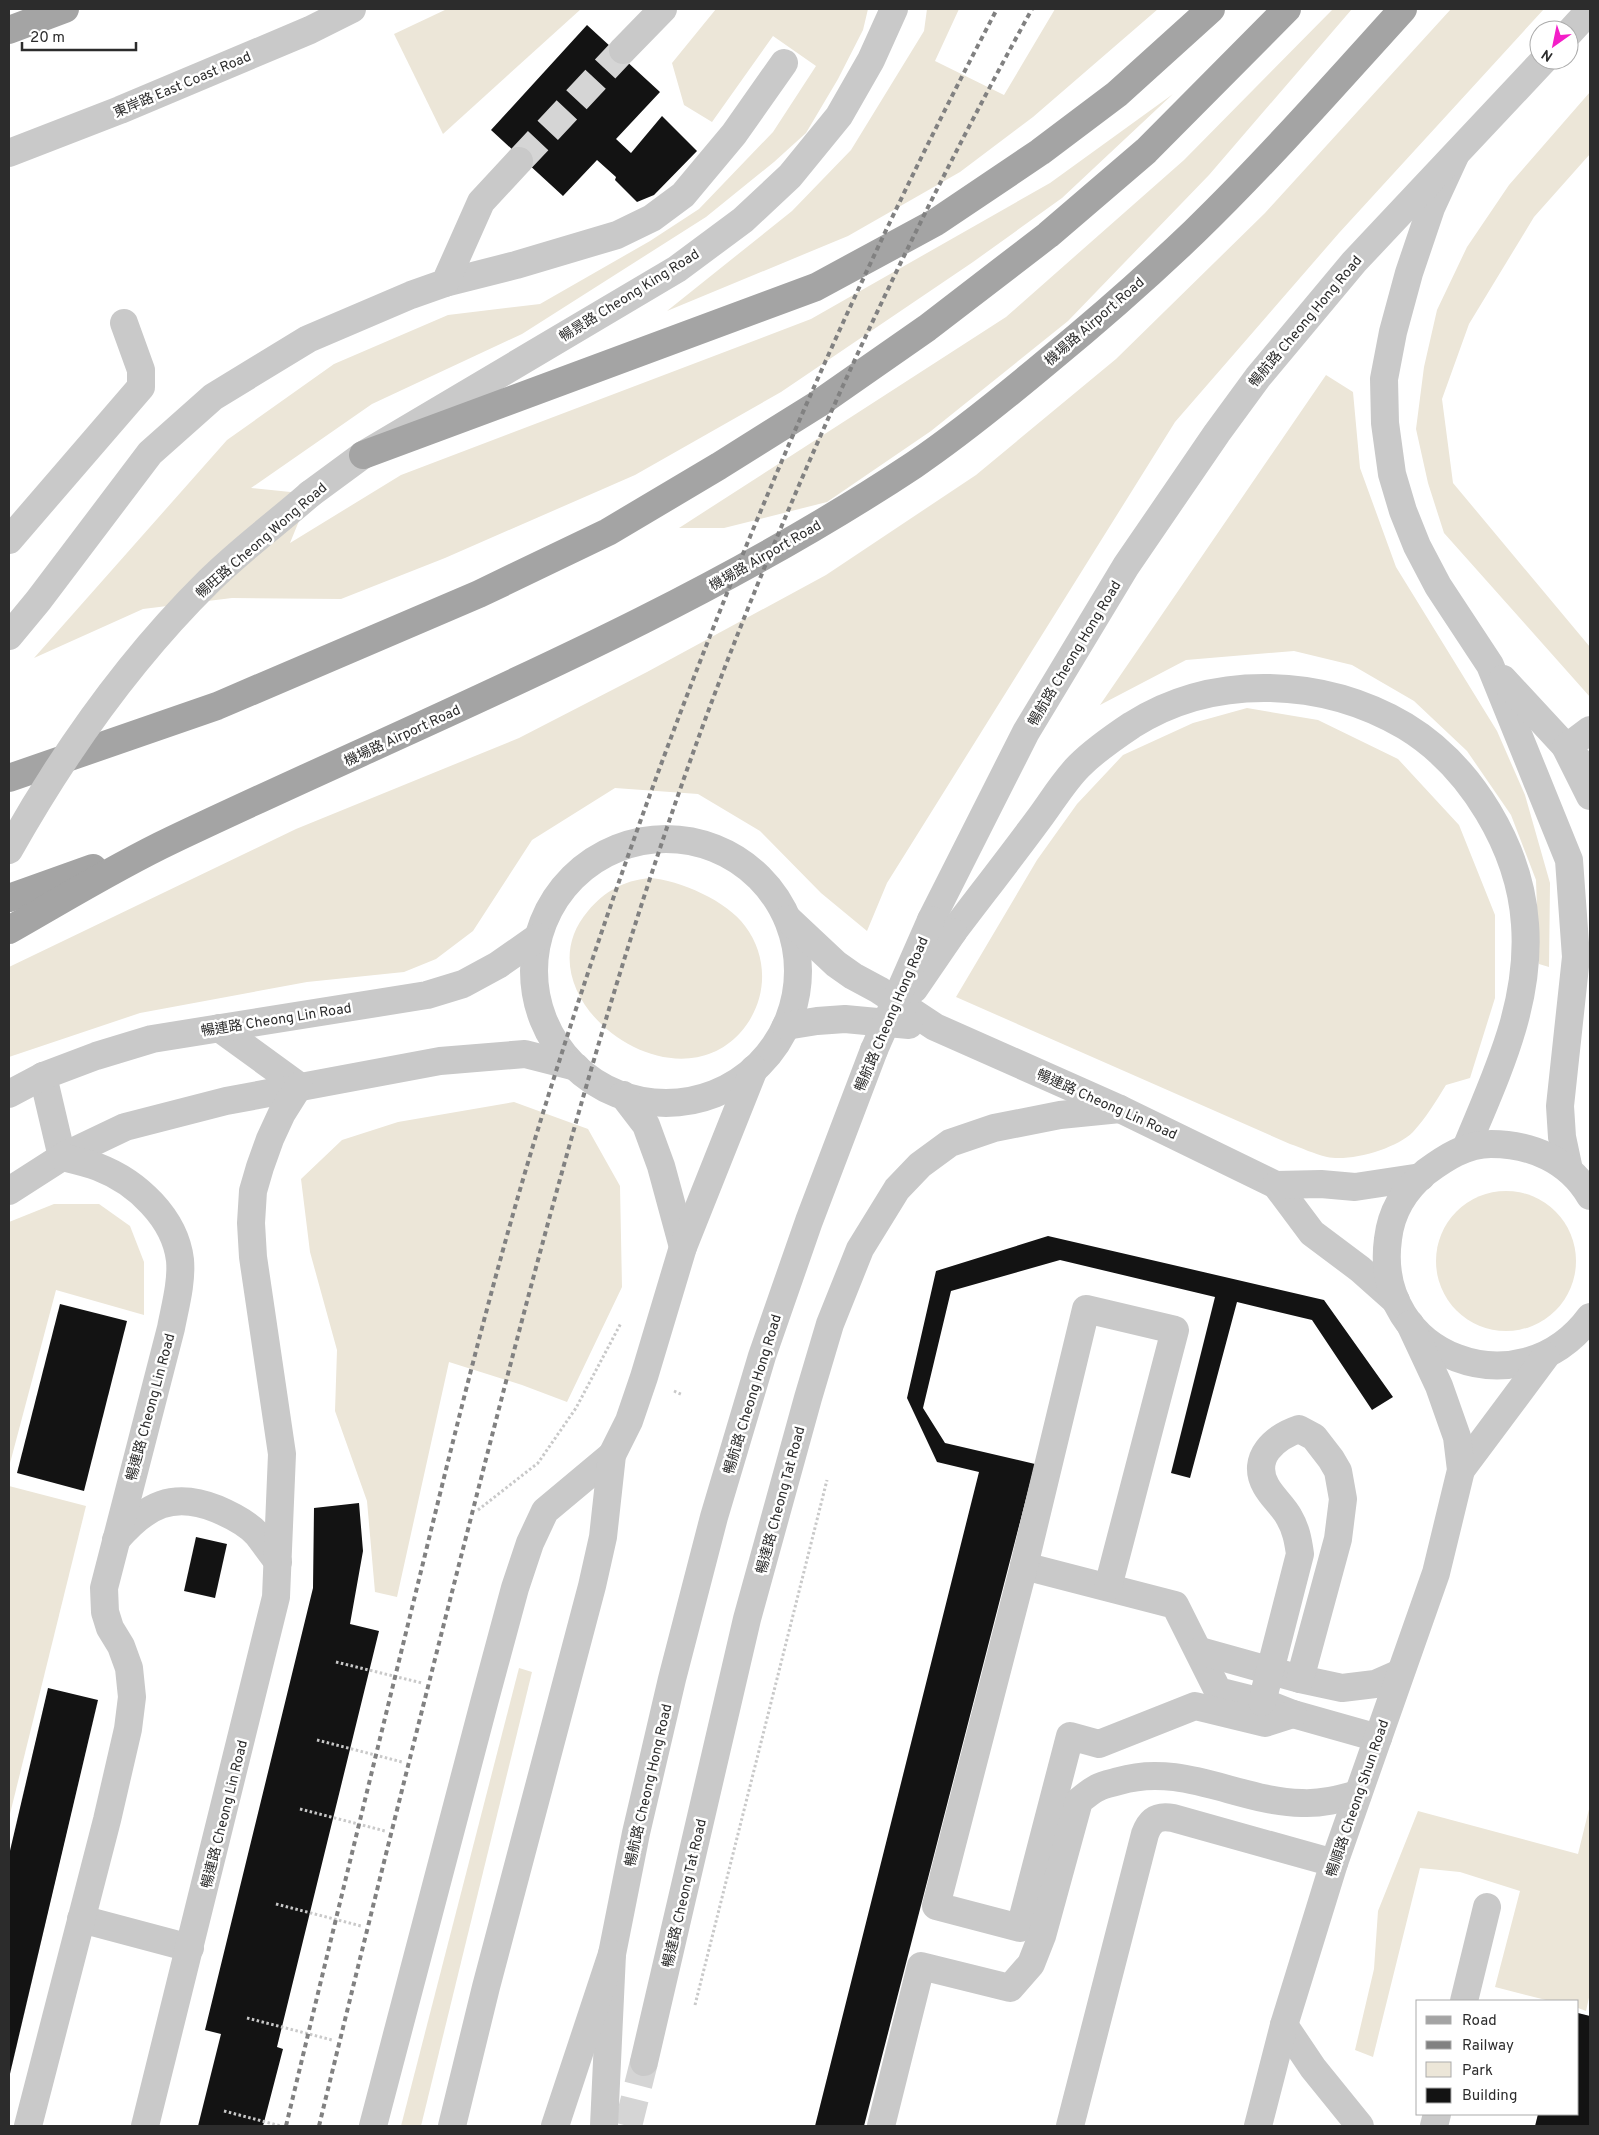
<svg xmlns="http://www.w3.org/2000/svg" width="1599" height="2135" viewBox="0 0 1599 2135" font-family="Overpass,'Noto Sans TC',sans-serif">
	<rect width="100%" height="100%" fill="#fff"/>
	<g fill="#ece6d8">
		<polygon points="447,9 581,9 443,134 394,34"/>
		<polygon points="716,9 868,9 863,30 838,79 806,133 774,162 706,217 522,334 372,404 251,488 310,494 290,543 401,475 811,319 1050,183 1173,94 1062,198 973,262 781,392 635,475 445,558 341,599 232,598 143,609 34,658 227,440 334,364 448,315 540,304 650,241 699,209 773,132 816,66 773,36 712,122 684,105 672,63"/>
		<polygon points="927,9 959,9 935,61 1004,95 1055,9 1158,9 1033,117 960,172 848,236 667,311 792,211 851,150 924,31"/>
		<polygon points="1333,9 1352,9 1209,175 1068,321 931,431 827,502 724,528 679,528 1006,317 1184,160"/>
		<polygon points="1451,9 1544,9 1339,233 1175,422 887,883 867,931 821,893 760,831 698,794 615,788 532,840 473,931 436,959 404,972 307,982 140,1013 9,1057 9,967 296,829 519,738 647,672 826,575 976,475 1116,359 1265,213"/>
		<polygon points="1590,92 1590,154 1534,217 1469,324 1442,399 1453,483 1590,647 1590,697 1444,533 1428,483 1416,429 1424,367 1437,310 1467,247 1509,185"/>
		<polygon points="1326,375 1353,392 1360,468 1396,567 1497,731 1525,795 1550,883 1549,967 1539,964 1536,880 1511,815 1467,751 1414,701 1352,665 1294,651 1186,660 1100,705"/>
		<path d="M1247 708 1318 720 1398 759 1459 825 1495 915V998L1470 1078 1446 1085C1436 1101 1426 1118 1413 1132 1396 1149 1350 1162 1327 1157 1314 1154 1302 1148 1290 1144L956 997 1037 860 1077 804 1123 755 1193 723Z"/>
		<path d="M649 878C680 880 727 901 745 926 770 959 767 1003 740 1033 669 1111 517 994 588 911 605 891 623 881 649 878Z"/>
		<polygon points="514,1102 588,1129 620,1186 622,1287 567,1402 522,1385 449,1362 397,1597 375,1592 367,1501 335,1411 337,1350 310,1252 301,1179 342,1140 398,1122"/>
		<circle cx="1506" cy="1261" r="70"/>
		<polygon points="54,1204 99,1204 130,1226 144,1262 144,1315 56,1290 9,1467 9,1222"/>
		<polygon points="9,1486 86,1506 9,1818"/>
		<polygon points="519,1668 532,1672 421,2126 401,2126"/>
		<polygon points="1590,1805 1590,1993 1586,2011 1578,2008 1578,2001 1550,2001 1495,1987 1520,1891 1460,1872 1420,1868 1373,2057 1355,2050 1374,1969 1378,1911 1418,1811 1578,1854"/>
	</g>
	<g fill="#131313">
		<polygon points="587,25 660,92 616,139 631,153 662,116 697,151 654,195 637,202 615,180 616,177 597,160 563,196 491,130"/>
		<polygon points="1048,1236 1324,1300 1393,1397 1372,1410 1312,1320 1237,1302 1190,1478 1171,1473 1215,1297 1060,1260 951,1291 923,1408 945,1443 1035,1464 864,2126 815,2126 979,1472 937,1462 907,1398 936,1271"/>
		<polygon points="60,1304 127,1321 84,1491 17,1473"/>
		<polygon points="359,1503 363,1551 350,1624 379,1631 277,2047 283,2049 263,2126 198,2126 221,2034 205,2030 313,1588 314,1508"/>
		<polygon points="196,1537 227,1544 215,1598 184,1591"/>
		<polygon points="48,1688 98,1700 9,2078 9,1855"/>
		<polygon points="1578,2013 1590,2016 1590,2126 1535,2126 1538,2114 1578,2114"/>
	</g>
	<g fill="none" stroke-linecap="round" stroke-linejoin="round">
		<g stroke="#d5d5d5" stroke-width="28" stroke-dasharray="28 14" stroke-linecap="butt">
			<polyline points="519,161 623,50"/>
			<polyline points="628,2126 644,2062"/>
		</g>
		<g stroke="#c9c9c9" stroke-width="3" stroke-dasharray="2.5 2.5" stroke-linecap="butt">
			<polyline points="674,1391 683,1395"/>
			<polyline points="478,1510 538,1463 576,1408 621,1323"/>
			<polyline points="336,1662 422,1683"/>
			<polyline points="317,1740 402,1762"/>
			<polyline points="300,1809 385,1831"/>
			<polyline points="276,1904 361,1926"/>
			<polyline points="695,2005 827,1480"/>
			<polyline points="247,2018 332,2040"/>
			<polyline points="224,2111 281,2126"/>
		</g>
		<g stroke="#c9c9c9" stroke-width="28">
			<polyline points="1569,33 1590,10"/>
			<polyline points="623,50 663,9"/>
			<polyline points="9,153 120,110 310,30 352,9"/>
			<polyline points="1455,156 1431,208 1409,273 1393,332 1384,379 1385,423 1392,474 1403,511 1417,546 1438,586 1490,665 1569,860 1576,957 1560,1106 1562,1137 1569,1170"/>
			<polyline points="445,283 516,265 617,235 652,218 683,195 734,134 784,63"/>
			<polyline points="310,494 363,455 677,269 743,220 790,176 839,116 871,60 894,9"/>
			<polyline points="9,540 141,387 141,370 124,323"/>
			<polyline points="9,636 38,601 150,453 213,397 308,339 411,295 445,283 481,202 519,161"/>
			<polyline points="1503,679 1590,773"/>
			<polyline points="1590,730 1566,748 1590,796"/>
			<circle cx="666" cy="971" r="132"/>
			<polyline points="788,919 836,964 853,976 879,990 935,1027 1120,1109 1276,1185 1312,1233 1360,1269 1396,1301"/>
			<polyline points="931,920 1026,732 1126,566 1217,433 1258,377 1354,262 1544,60"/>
			<path d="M953 932C981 895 1010 858 1038 820 1051 803 1063 782 1079 766 1094 751 1114 737 1132 725 1214 673 1323 678 1405 726 1471 766 1520 848 1525 924 1531 1005 1496 1075 1466 1148"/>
			<polyline points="786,1026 817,1021 845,1019 909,1025"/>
			<polyline points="219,1028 299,1086"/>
			<polyline points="43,1076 62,1157"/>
			<polyline points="9,1094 43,1076 96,1056 152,1039 427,995 463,984 498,965 538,937"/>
			<polyline points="623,1095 646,1125 661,1166 683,1247"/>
			<polyline points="1276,1185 1321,1184 1355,1187 1421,1177"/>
			<polyline points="9,1191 62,1157 125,1127 226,1101 440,1061 525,1054 576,1067"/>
			<path d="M1590 1196C1569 1160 1531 1144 1491 1144 1466 1144 1445 1158 1426 1172 1404 1190 1391 1212 1388 1239 1372 1357 1520 1412 1590 1317"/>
			<polyline points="1461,1470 1546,1356"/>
			<path d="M116 1540C146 1505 173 1491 217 1509 231 1515 247 1523 257 1534 264 1543 271 1553 278 1562"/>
			<polyline points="1024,1566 1175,1605 1218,1691 1262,1702 1293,1714 1378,1738"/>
			<polyline points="1108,1587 1175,1330 1086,1309 1024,1566 936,1906 1020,1928 1070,1736 1099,1744 1195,1706 1265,1723 1293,1714"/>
			<polyline points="1200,1651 1300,1679 1342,1688 1375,1684 1400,1673"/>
			<path d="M1262 1702 1300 1554C1298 1540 1296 1529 1289 1517 1283 1506 1272 1497 1266 1486 1250 1458 1275 1437 1299 1429L1314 1437 1331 1459 1338 1471 1343 1499 1338 1539 1300 1679"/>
			<polyline points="81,1919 190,1948"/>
			<polyline points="1464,2001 1487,1907"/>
			<polyline points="1284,2025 1313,2068 1360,2126"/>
			<polyline points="644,2062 747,1619 808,1398 830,1324 860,1249 897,1189 920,1165 950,1143 994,1128 1060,1115 1120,1109"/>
			<path d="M28 2126 107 1820 128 1729 132 1697 129 1668 121 1646 110 1628 105 1612 104 1588 171 1328C175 1307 182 1282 180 1260 175 1218 137 1182 98 1167 87 1163 74 1160 62 1157"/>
			<polyline points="145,2126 276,1597 282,1454 253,1257 251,1223 253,1191 260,1167 270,1139 282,1113 299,1086"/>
			<polyline points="373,2126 484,1703 515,1588 530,1543 545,1511 612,1455"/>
			<polyline points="452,2126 486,1987 592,1586 603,1537 612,1455 629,1421 644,1377 683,1247 754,1069"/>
			<polyline points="604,2126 612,1954 636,1833 672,1679 714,1517 762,1356 809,1221 874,1050"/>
			<path d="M881 2126 921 1966 1010 1988 1031 1964 1042 1936 1079 1801C1085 1796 1091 1791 1097 1788 1104 1784 1112 1783 1119 1781 1182 1762 1240 1802 1302 1803 1321 1804 1340 1799 1358 1794"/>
			<path d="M1070 2126 1145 1834C1150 1820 1158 1815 1173 1818L1334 1863"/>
			<polyline points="1258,2126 1284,2025 1334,1863 1436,1573 1461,1470 1457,1437 1439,1386 1410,1324"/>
			<polyline points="1434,2126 1437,2114"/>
		</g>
		<g stroke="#a4a4a4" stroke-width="28">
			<polyline points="9,30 65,9"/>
			<polyline points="363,455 816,287 936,222 1040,152 1117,94 1211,9"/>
			<polyline points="9,778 217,706 479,594 608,532 719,466 818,404 927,328 1048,235 1146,151 1287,9"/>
			<polyline points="9,898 93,868"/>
			<path d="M9 930C62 900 117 866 172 840 422 721 682 619 914 465 961 433 1005 397 1048 361 1098 320 1147 277 1194 232 1267 161 1335 84 1403 9"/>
		</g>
		<g stroke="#818181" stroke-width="4" stroke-dasharray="5 4" stroke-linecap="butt">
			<path d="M286 2126C327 1955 369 1783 411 1612 453 1441 494 1269 547 1100 664 724 813 358 997 9"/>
			<path d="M319 2126C373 1904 429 1681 486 1459 552 1202 621 943 715 693 804 458 911 229 1032 9"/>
		</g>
		<g stroke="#c9c9c9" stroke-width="28">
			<path d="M9 850C64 752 129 660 209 581 240 550 277 523 310 494"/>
			<polyline points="914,989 953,932"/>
			<polyline points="874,1050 931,920"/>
			<polyline points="555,2126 612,1954"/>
		</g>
	</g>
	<g text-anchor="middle" stroke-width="5" stroke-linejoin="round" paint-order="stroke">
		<g font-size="14" fill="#2c2c2c" stroke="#fff">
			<text transform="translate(182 84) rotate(-23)" y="5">東岸路 East Coast Road</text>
			<text transform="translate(629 295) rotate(-32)" y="5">暢景路 Cheong King Road</text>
			<text transform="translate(1094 321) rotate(-41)" y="5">機場路 Airport Road</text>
			<text transform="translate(1305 321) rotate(-50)" y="5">暢航路 Cheong Hong Road</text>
			<text transform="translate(261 540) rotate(-41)" y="5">暢旺路 Cheong Wong Road</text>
			<text transform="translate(765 555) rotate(-30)" y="5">機場路 Airport Road</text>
			<text transform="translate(1074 653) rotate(-59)" y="5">暢航路 Cheong Hong Road</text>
			<text transform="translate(402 735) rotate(-25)" y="5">機場路 Airport Road</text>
			<text transform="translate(891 1014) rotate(-67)" y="5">暢航路 Cheong Hong Road</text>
			<text transform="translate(276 1019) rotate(-9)" y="5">暢連路 Cheong Lin Road</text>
			<text transform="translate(1107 1104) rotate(24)" y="5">暢連路 Cheong Lin Road</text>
			<text transform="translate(752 1394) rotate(-73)" y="5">暢航路 Cheong Hong Road</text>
			<text transform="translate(150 1407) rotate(-75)" y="5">暢連路 Cheong Lin Road</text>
			<text transform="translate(780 1500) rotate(-75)" y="5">暢達路 Cheong Tat Road</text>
			<text transform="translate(648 1785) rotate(-77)" y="5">暢航路 Cheong Hong Road</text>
			<text transform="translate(1357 1798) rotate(-71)" y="5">暢順路 Cheong Shun Road</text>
			<text transform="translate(224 1814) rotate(-76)" y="5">暢連路 Cheong Lin Road</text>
			<text transform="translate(684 1893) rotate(-77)" y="5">暢達路 Cheong Tat Road</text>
		</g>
	</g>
	<rect width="1599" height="2135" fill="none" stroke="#2c2c2c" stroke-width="20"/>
	<rect x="1416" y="2000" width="162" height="115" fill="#ffffff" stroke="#ababab"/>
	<rect x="1426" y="2016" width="25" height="8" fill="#a4a4a4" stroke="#ababab"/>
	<text x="1462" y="2025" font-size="15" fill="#2c2c2c">Road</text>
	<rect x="1426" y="2041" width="25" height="8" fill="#818181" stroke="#ababab"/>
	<text x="1462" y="2050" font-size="15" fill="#2c2c2c">Railway</text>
	<rect x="1426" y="2062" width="25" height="15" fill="#ece6d8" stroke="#ababab"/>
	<text x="1462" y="2075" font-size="15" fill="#2c2c2c">Park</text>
	<rect x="1426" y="2088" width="25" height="15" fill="#131313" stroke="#ababab"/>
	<text x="1462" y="2100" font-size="15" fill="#2c2c2c">Building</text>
	<g transform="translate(1554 45) rotate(213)"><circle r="24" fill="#ffffff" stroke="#ababab"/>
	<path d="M0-4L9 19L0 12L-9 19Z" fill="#f41ec8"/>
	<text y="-8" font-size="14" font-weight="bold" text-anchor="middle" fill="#2c2c2c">N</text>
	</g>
	<path d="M22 42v8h114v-8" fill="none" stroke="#2c2c2c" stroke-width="2.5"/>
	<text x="30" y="42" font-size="15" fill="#2c2c2c" stroke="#ffffff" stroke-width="4" paint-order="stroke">20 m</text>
</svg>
